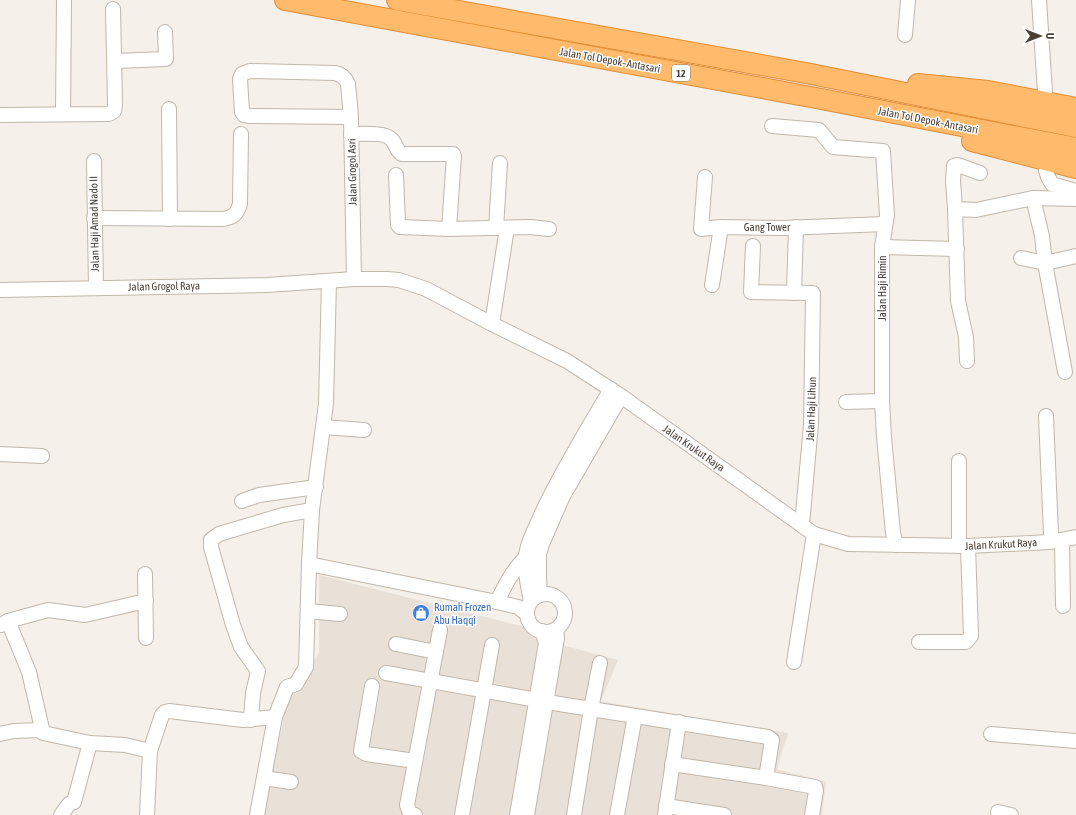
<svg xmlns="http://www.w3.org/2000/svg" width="1076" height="815" viewBox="0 0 1076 815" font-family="'Asap Condensed',sans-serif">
	<rect width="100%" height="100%" fill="#f5f0ea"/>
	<polygon fill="#e9e1d7" points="319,575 521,626 566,646 618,660 601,701 788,733 777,769 826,782 822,815 264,815 287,701 319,653"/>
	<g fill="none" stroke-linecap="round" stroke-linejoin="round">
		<g stroke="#c1b7ab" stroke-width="16">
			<g id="minor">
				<polyline points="1039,0 1045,92"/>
				<polyline points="905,35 908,0"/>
				<polyline points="115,61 166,59 165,32"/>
				<polyline points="169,109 170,219"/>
				<polyline points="63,113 64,0"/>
				<polyline points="0,115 109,114 114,111 115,105 113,9"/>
				<path d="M351 117 249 116 244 115 242 112 240 79 242 74 250 71 335 73C341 74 345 77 348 84L351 117 354 279"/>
				<polyline points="772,126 819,130 833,147 883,151 887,215 882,247 882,401 884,437 893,533 896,545"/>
				<path d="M351 134C360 134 386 132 391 139 396 143 396 151 402 154H453L454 156 449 229"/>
				<polyline points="94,161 96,288"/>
				<polyline points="1046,170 1048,177 1052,184 1076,191"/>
				<polyline points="396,175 398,225 400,227 449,229 530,227 549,229"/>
				<polyline points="705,177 701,229 721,227 783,228 885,224"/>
				<polyline points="1033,198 1076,199"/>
				<polyline points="955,209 953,181 954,166 958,165 980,173"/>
				<path d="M94 218 223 219C234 217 237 214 240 204L241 134"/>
				<polyline points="496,228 500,163"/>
				<polyline points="753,246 751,292 813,293 811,424 802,525"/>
				<polyline points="882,247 957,249"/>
				<polyline points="1021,258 1045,263 1076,256"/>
				<polyline points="712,285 721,227"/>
				<polyline points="0,290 267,285 354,279 387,279 399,280 426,289 492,324 567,361 621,396 814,534 848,544 968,546 1050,542 1076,537"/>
				<polyline points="794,293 796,227"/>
				<polyline points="492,324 507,228"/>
				<polyline points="967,361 966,337 958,301 955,209 976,210 1033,198 1042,236 1045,263 1065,372"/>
				<polyline points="846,402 882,401"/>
				<polyline points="1046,416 1051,534 1050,542"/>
				<polyline points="323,427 364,430"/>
				<polyline points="0,454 42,456"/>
				<polyline points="242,501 259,495 316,487"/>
				<polyline points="1062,541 1063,606"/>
				<polyline points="959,546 959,461"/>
				<polyline points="309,564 497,602 518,607 527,614"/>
				<polyline points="145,574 146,638"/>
				<circle cx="546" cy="613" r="19"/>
				<polyline points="540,595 539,579 539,554 542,544 563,496 621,396"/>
				<path d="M531 601C528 586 523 565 527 550 530 537 537 525 542 513 562 470 587 430 611 389"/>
				<path d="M497 602C505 585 512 571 526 557"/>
				<polyline points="308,611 340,614"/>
				<polyline points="8,621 29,672 43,733 90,743 125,745 150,751"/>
				<polyline points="1,625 8,621 48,610 85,615 146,601"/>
				<polyline points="919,642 966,642 971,636 968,546"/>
				<polyline points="396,644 436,652"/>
				<polyline points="794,662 814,534"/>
				<polyline points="386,673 537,700"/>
				<polyline points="372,686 361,751 366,754 415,761"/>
				<polyline points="547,702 768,737 772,740 766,778"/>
				<polyline points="251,720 253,693 258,671 241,647 233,625 211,547 211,540 219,534 283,515 312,510"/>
				<polyline points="0,734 14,731 42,730"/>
				<polyline points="991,734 1076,741"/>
				<polyline points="672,764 766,778 815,787 816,791 812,815"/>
				<polyline points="264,778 291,782"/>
				<polyline points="666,806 724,815"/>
				<polyline points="998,812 1011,815"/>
				<polyline points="61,815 69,804 74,802 90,743"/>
				<polyline points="147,815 150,751 162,715 165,712 169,711 243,720 275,717"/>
				<polyline points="257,815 275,717 287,687 296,684 306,667 309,564 312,510 326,404 329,281"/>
				<polyline points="415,815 410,813 407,805 440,630"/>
				<polyline points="462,815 492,645"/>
				<polyline points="517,815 546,643 542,631"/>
				<polyline points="527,815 557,638 556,629"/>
				<polyline points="574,815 591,709 600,663"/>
				<polyline points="617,815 635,716"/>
				<polyline points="665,815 679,722"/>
			</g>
		</g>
		<g stroke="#e38d35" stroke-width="22">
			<g id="highway">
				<polyline points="285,0 816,98 1076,148"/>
				<polyline points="397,0 806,73 1076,127"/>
				<polyline points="918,84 988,91 1076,108"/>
				<polyline points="972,141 1076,168"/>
			</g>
		</g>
		<use href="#minor" stroke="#fff" stroke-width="14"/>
		<use href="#highway" stroke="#ffbb6b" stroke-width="20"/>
	</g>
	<defs>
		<g id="shop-disc" transform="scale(0.9)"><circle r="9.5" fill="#3f7fe0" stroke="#fff"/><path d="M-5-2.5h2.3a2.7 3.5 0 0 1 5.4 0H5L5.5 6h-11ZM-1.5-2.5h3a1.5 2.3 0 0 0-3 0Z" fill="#fff"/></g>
	</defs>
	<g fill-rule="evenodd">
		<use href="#shop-disc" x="421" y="613"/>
	</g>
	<g text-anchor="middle" stroke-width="3" stroke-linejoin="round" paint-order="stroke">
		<rect fill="#fff" stroke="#807973" stroke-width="1" x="672" y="65" width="18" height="16" rx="3"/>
		<g font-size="10" font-weight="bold" fill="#4a4037">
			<text x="681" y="77">12</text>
		</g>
		<g font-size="11" fill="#4a4037" stroke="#fff">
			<text transform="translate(610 60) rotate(10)" y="4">Jalan Tol Depok–Antasari</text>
			<text transform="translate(928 120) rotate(11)" y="4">Jalan Tol Depok–Antasari</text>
			<text transform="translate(352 172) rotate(-91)" y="4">Jalan Grogol Asri</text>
			<text transform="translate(94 224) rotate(-91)" y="4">Jalan Haji Amad Nado II</text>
			<text x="767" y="231">Gang Tower</text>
			<text transform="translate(164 286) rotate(-1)" y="4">Jalan Grogol Raya</text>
			<text transform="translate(882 288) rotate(-90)" y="4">Jalan Haji Rimin</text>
			<text transform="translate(811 409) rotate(-88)" y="4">Jalan Haji Lihun</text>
			<text transform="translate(694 448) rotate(35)" y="4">Jalan Krukut Raya</text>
			<text transform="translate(1001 544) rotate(-3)" y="4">Jalan Krukut Raya</text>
		</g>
		<g font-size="11" fill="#366cbe" stroke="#fff" text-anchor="start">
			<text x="434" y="611">Rumah Frozen<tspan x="434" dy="13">Abu Haqqi</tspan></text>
		</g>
	</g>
	<g transform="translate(1040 36) rotate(90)" stroke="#ffffff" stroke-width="3" paint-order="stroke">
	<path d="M0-3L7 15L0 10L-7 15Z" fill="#4a4037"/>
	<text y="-6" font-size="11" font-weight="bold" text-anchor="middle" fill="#4a4037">U</text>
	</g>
</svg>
